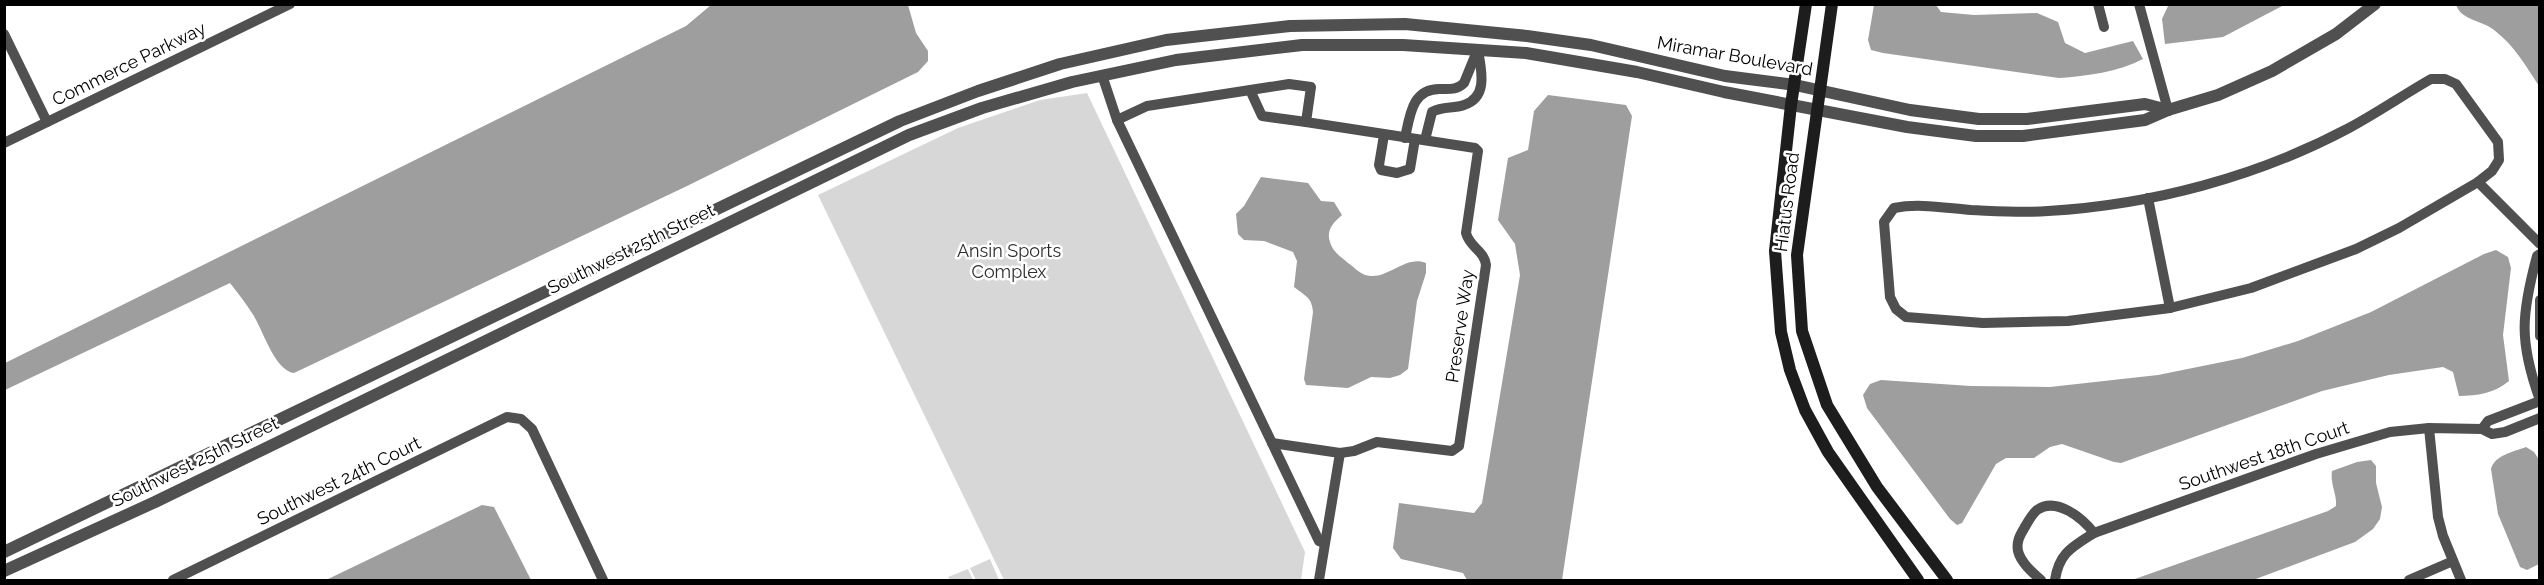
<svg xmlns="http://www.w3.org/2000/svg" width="2544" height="585" viewBox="0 0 2544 585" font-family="Raleway,sans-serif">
	<rect width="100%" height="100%" fill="#fff"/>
	<g fill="#d7d7d7">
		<polygon points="1087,93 1305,552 1301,580 1004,580 818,195 958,128 1040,100"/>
		<polygon points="990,559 999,580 976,580 970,568"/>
		<polygon points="968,569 973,580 950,580 948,577"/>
	</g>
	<g fill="#9e9e9e">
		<polygon points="2169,4 2284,4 2284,5 2223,37 2165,44 2162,19"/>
		<path d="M711 5H908L916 33 928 51V61L918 72 687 186 294 373C274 370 263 329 252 313 245 302 237 292 230 283L5 390V363L686 26Z"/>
		<path d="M1874 5H1936L1941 12 1974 15 2037 13 2058 22 2065 43 2085 53 2133 41 2143 59C2118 72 2087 76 2059 78L1883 53 1871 50 1868 40Z"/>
		<path d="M2456 5H2539V86C2526 66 2514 45 2494 30 2482 20 2462 21 2456 5Z"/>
		<polygon points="1548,95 1626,105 1632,116 1562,580 1467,580 1463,573 1401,559 1393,548 1399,503 1474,513 1482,503 1520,275 1515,244 1498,220 1508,158 1528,150 1534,111"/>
		<path d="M1261 177 1308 183 1321 201 1334 202 1342 215C1333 223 1326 230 1330 242 1333 252 1340 256 1348 263 1353 266 1358 272 1363 274 1385 284 1404 254 1426 263V273L1417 301 1408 369 1400 375 1390 378 1371 377 1348 388 1306 385 1304 379 1313 312C1312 297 1305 296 1294 287L1297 261 1293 252 1264 241 1244 240 1238 234 1236 214 1244 206Z"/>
		<path d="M2496 250 2508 257 2511 268 2503 335 2509 381C2495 393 2477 396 2459 396L2453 372 2443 367 2389 375 2322 391 2121 463 2114 462 2062 444 2050 447 2034 458H2006L1996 464 1962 523 1957 525 1950 519 1867 408 1863 395 1870 384 1881 380 1971 386 2050 387 2158 375 2242 358 2298 341 2371 312 2484 254Z"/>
		<path d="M2526 447 2534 452 2540 461 2539 564 2527 570 2520 567 2498 514 2491 469C2495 455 2513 452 2526 447Z"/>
		<path d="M2371 460 2376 466V483L2382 507 2380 519 2373 529 2355 542 2253 580H2132L2328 511 2336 506C2337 494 2330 484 2332 471L2357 462Z"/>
		<polygon points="482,505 494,507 531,580 326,580"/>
	</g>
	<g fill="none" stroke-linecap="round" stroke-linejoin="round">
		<g stroke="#505050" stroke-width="10">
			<polyline points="2098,4 2104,27"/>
			<polyline points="2139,4 2168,110"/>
			<polyline points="4,34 47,122"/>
			<polyline points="1102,75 1117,120 1319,541 1324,543"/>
			<path d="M2431 79H2445L2456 84 2498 142 2499 160 2492 171 2478 182 2399 228 2356 249 2251 288 2170 308 2068 321 1983 323 1906 317 1896 309 1890 297 1884 222 1894 208C1919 203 1945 208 1971 210 1996 211 2023 213 2048 211 2151 205 2257 177 2349 128 2377 113 2403 95 2431 79Z"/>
			<polyline points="1250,90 1262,116 1306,122"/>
			<path d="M1117 120 1147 106 1289 84 1311 87 1306 122 1475 148 1478 151 1466 233C1470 248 1484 250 1486 265L1459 446 1452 451 1377 442 1354 451 1340 453 1272 443"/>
			<polyline points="1384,135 1379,165 1381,170 1397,173 1410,169 1415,139"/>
			<path d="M1405 138C1410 115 1412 88 1441 89 1450 89 1457 90 1464 83L1478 49"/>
			<path d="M1425 140 1432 112C1443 106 1453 109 1464 105 1489 97 1481 69 1478 50"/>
			<polyline points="4,143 290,4"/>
			<polyline points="2478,182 2540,244"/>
			<polyline points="2148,198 2170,308"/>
			<path d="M2540 254 2537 256C2521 315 2519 342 2540 400"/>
			<polyline points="2540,300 2540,336"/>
			<polyline points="2429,428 2438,517 2443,536 2461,580"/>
			<polyline points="2482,429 2488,421 2540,401"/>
			<polyline points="173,580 507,417 521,419 532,429 603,580"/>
			<polyline points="1319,580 1340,453"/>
			<path d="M2041 580C2033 573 2021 563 2018 551 2016 540 2021 534 2026 525 2029 520 2033 513 2037 510 2057 496 2083 519 2094 533"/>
			<path d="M2055 580C2059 553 2072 547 2094 533L2316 454 2390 432 2429 428 2482 429 2492 434 2505 432 2540 418"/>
			<polyline points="2409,580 2453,561"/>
		</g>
		<g stroke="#505050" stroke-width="12">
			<polyline points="4,552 900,121 978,91 1060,64 1166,40 1290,26 1405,24 1527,36 1591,45 1725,76 1795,85 1910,110 1979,119 2027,119 2145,104 2168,110"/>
			<polyline points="4,571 155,502 909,135 982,108 1072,82 1176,60 1302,45 1403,45 1526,53 1637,72 1724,92 1907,127 1976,136 2023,136 2145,120 2168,110 2218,95 2272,71 2336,34 2375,4"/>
		</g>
		<g stroke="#1d1d1d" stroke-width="12">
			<polyline points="1806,4 1791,105 1775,251 1781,332 1790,370 1805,410 1828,452 1918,580"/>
			<polyline points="1832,4 1797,255 1802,331 1827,405 1877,487 1947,580"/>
		</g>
	</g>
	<g text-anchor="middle" stroke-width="5" stroke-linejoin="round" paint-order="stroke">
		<g font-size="18" fill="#000" stroke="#fff">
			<text transform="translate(1735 56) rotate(10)" y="6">Miramar Boulevard</text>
			<text transform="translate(129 64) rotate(-26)" y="6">Commerce Parkway</text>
			<text transform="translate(1787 202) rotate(-83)" y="6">Hiatus Road</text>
			<text transform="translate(631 249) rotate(-26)" y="6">Southwest 25th Street</text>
			<text transform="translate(1460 326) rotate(-82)" y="6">Preserve Way</text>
			<text transform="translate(2264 456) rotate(-19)" y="6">Southwest 18th Court</text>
			<text transform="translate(195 462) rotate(-26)" y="6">Southwest 25th Street</text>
			<text transform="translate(339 481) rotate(-26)" y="6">Southwest 24th Court</text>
		</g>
		<g font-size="18" fill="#2e2e2e" stroke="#fff">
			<text x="1009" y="257">Ansin Sports<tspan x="1009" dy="21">Complex</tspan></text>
		</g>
	</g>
	<rect width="2544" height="585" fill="none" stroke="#000000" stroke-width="12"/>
</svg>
